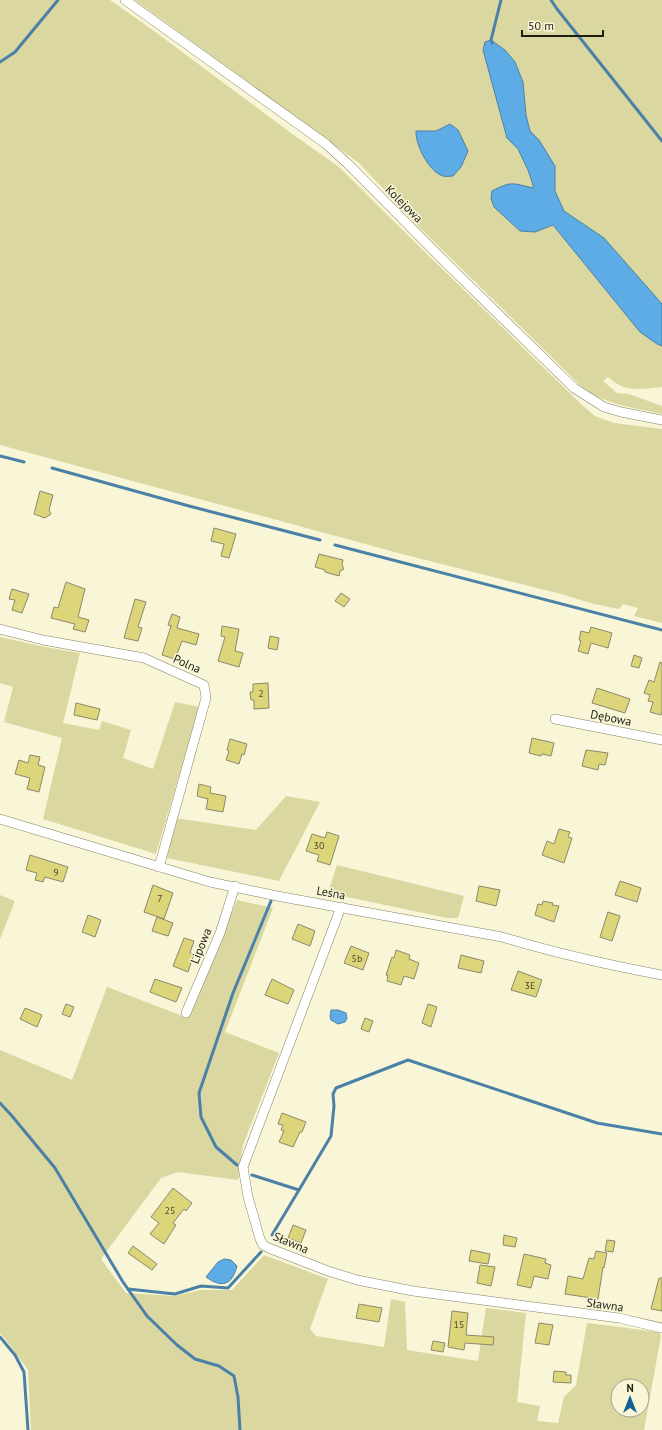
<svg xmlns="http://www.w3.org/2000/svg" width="662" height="1430" viewBox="0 0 662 1430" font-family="'PT Sans',sans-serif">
	<rect width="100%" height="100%" fill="#f8f6d7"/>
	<g fill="#dbd7a1" fill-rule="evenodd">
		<polygon points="0,0 110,0 150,28 291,133 339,167 429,256 581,404 595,416 614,423 662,429 662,623 634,616 638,608 623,604 619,609 594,604 561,594 402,554 0,445"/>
		<path d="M135 0H662V387C641 389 625 393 608 377L603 381 617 393 629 394 662 406V414C634 408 607 405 583 388L419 227 359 163Z"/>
		<polygon points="0,637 40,646 80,653 63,723 99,730 102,721 131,730 123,758 153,769 175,702 199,707 156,854 43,819 62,738 4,722 13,687 0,683"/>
		<polygon points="286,796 320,802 279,881 167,858 175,818 256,830"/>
		<polygon points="337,865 464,896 458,918 447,918 328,893"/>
		<polygon points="0,895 15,901 0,939"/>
		<path d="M237 900 273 908 225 1032 279 1053 243 1145 238 1180 178 1172 161 1178 101 1259 126 1293 175 1296 200 1290H232L264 1255 328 1279 310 1329 316 1336 384 1347 391 1299 405 1302 407 1350 478 1361 486 1308 526 1313 517 1402 540 1406 537 1421 558 1423 564 1397 576 1385 587 1323 659 1332 661 1336 644 1430H31L28 1370 6 1340 0 1333V1050L72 1080 107 987 188 1018ZM618 1386H642V1410H618Z"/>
	</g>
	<g fill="#5eace5" stroke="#4b81a6">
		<path d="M491 40 505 50 515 62 523 82 526 115 530 131 539 140 555 166V191L564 211 604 238 662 304V346L657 344 640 332 553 225 535 232 520 231 494 207 491 198 492 191C511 181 512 183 533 188V185L528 170 518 149 507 138 483 50 485 42Z"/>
		<path d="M450 124 458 130 468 151 461 167 453 176C451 176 446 177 443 176 429 172 415 144 416 131H436Z"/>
		<polygon points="331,1010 338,1010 346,1013 347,1018 345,1022 338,1024 331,1020 330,1016"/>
		<path d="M224 1259 231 1260 237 1266C232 1286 221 1288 206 1277L218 1262Z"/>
	</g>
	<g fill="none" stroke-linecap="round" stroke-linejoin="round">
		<g stroke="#4b81a6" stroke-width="3">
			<polyline points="551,0 557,9 662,141"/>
			<polyline points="492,43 491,40 501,0"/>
			<polyline points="0,62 15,52 58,0"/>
			<polyline points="0,456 24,462"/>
			<polyline points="52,468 189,506 320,540"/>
			<polyline points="335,545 662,630"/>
			<polyline points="0,1103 12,1116 55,1168 123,1282 147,1316 177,1345 195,1359 219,1366 234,1376 238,1397 240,1430"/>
			<polyline points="237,1165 216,1147 201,1117 199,1093 233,993 271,901"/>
			<polyline points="252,1175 299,1190 331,1136 334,1106 333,1094 336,1088 408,1060 597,1123 662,1134"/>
			<polyline points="272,1235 299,1190"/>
			<polyline points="128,1289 175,1294 201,1286 228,1288 261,1252"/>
			<polyline points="0,1337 15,1355 24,1372 28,1430"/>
		</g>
	</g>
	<g fill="#ddd579" stroke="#8b896d">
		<polygon points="40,491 53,495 49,510 51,514 45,518 34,514"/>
		<polygon points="214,528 236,534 229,558 221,556 224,544 211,541"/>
		<polygon points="319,554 343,560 342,565 344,569 340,571 339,576 325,572 325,570 315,567"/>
		<polygon points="66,582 85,589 78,617 89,620 85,632 73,629 75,624 51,618 54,607 58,608"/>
		<polygon points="12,589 29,594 22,613 12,610 15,600 9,599"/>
		<polygon points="341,593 350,599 344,607 335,601"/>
		<polygon points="135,599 146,602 138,627 142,628 138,641 124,638"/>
		<polygon points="172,614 180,617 177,628 199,634 196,645 182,641 175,659 162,655 171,626 172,626 168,625"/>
		<polygon points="222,626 239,629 235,651 243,653 239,667 218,661 225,637 221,636"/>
		<polygon points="591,627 612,633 608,648 591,643 588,654 578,651 581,641 579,640 581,631 589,633"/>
		<polygon points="270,636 279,638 277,650 268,648"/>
		<polygon points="634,655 642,658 639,668 631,666"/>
		<polygon points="660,662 662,663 662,711 661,715 650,712 653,702 648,701 650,695 644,693 649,680 654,682"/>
		<polygon points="268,683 269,708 254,709 254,700 251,700 250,692 253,692 253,684"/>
		<polygon points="597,688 630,699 625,713 592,703"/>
		<polygon points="76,703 100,709 97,720 74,715"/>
		<polygon points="532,738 554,743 551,756 542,754 541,756 529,753"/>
		<polygon points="230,739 247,744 244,755 242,754 239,764 226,760 229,751 227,750"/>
		<polygon points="586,750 608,753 605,765 599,764 598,770 582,766"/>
		<polygon points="30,755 40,757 38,765 45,767 39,792 27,789 30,778 15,774 19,760 28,763"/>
		<polygon points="199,784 211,787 210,793 226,796 223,812 206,809 208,799 197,796"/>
		<polygon points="559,829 570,832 568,837 572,838 564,863 542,855 547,841 554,844"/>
		<polygon points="327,832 339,836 330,865 317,861 319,855 306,851 312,834 325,838"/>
		<polygon points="30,855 68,867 63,882 45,877 43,882 35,880 37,873 26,870"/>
		<polygon points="620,881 641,888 637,902 615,895"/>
		<polygon points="153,885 173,893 164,919 144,912"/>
		<polygon points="479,886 500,890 496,906 476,901"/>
		<polygon points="543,901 553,903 552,905 559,906 554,922 535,915 538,904 542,905"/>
		<polygon points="608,912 620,916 612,941 600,937"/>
		<polygon points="88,915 101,920 95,937 82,932"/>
		<polygon points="157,917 173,923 168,936 152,931"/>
		<polygon points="298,924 315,931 310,946 292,939"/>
		<polygon points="184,938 194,941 190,953 194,954 188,972 173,966"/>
		<polygon points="351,946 369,953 363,970 344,963"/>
		<polygon points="396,950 410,955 409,959 419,963 414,979 404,976 401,985 387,981 388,975 386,975 392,957 394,958"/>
		<polygon points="461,955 484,961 481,973 458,968"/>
		<polygon points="518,971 542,980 536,997 511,990"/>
		<polygon points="155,979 182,988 176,1002 150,992"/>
		<polygon points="272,979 294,990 288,1004 265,995"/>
		<polygon points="66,1004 74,1007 70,1017 62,1014"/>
		<polygon points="428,1004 437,1007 431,1027 422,1023"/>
		<polygon points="25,1008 42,1015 37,1027 20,1019"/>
		<polygon points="365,1018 373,1021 369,1032 361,1029"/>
		<polygon points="282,1113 306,1122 302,1132 300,1132 293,1147 279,1142 284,1131 281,1130 283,1125 278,1124"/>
		<polygon points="173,1188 192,1203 186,1211 184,1209 173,1223 176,1225 164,1244 150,1234 159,1223 151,1217"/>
		<polygon points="293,1225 306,1230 301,1243 288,1238"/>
		<polygon points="504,1235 517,1238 515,1247 503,1245"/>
		<polygon points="607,1240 615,1241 613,1252 605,1251"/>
		<polygon points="133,1246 157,1264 152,1270 128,1253"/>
		<polygon points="471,1250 490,1254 488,1264 469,1261"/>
		<polygon points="596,1251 607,1253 604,1268 603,1267 598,1299 565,1294 568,1276 583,1279 589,1258 594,1259"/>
		<polygon points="524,1254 546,1259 545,1263 551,1265 548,1279 534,1276 531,1288 517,1285"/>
		<polygon points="480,1265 495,1267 491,1286 477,1283"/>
		<polygon points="659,1278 662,1278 662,1311 651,1309"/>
		<polygon points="359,1304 382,1308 379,1322 356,1318"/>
		<polygon points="452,1311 468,1313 466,1335 494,1337 493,1345 465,1343 464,1350 448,1347"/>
		<polygon points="539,1323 553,1325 549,1345 535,1343"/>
		<polygon points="433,1341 445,1343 443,1352 431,1350"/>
		<polygon points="554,1371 566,1372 566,1375 571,1375 571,1383 553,1382"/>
	</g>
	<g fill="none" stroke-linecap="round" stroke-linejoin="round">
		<g stroke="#858266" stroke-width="10">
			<g id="street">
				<polyline points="125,0 326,144 348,164 444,261 574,388 604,407 621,412 662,420"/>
				<polyline points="0,629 43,640 144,658 204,685 206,698 159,867"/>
				<polyline points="555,719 662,740"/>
				<path d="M0 819 210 882 277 896 502 937C555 953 608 965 662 975"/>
				<polyline points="341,907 243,1167 248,1197 260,1239 263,1245 271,1249 328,1271 357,1280 413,1291 619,1318 662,1328"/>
				<polyline points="186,1013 220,933 235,886"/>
			</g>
		</g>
		<use href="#street" stroke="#fff" stroke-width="9"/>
	</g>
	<g text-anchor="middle" stroke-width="3" stroke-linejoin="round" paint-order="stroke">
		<g font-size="10" fill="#4e4c2c">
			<text x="261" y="697">2</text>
			<text x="319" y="849">30</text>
			<text x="56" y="876">9</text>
			<text x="160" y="902">7</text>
			<text x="357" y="962">5b</text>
			<text x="530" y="989">3E</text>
			<text x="170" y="1214">25</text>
			<text x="459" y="1328">15</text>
		</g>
		<g font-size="12" fill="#1f1e13" stroke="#f8f6d7">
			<text transform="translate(404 204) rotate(45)" y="4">Kolejowa</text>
			<text transform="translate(187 664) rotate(24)" y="4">Polna</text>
			<text transform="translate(611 718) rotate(11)" y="4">Dębowa</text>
			<text transform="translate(331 893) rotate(10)" y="4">Leśna</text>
			<text transform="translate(201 946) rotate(-68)" y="4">Lipowa</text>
			<text transform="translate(291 1243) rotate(23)" y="4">Sławna</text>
			<text transform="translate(605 1305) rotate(8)" y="4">Sławna</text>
		</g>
	</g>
	<g transform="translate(630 1398)"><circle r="19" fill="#f8f6d7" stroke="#a1a089"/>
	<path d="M0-3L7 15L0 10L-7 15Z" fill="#0f6193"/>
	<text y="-6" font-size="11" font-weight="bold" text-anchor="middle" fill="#1f1e13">N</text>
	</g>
	<path d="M522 30v6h81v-6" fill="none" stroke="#1f1e13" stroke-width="2"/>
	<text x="528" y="30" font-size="12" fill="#1f1e13" stroke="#f8f6d7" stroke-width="3" paint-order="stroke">50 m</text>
</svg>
